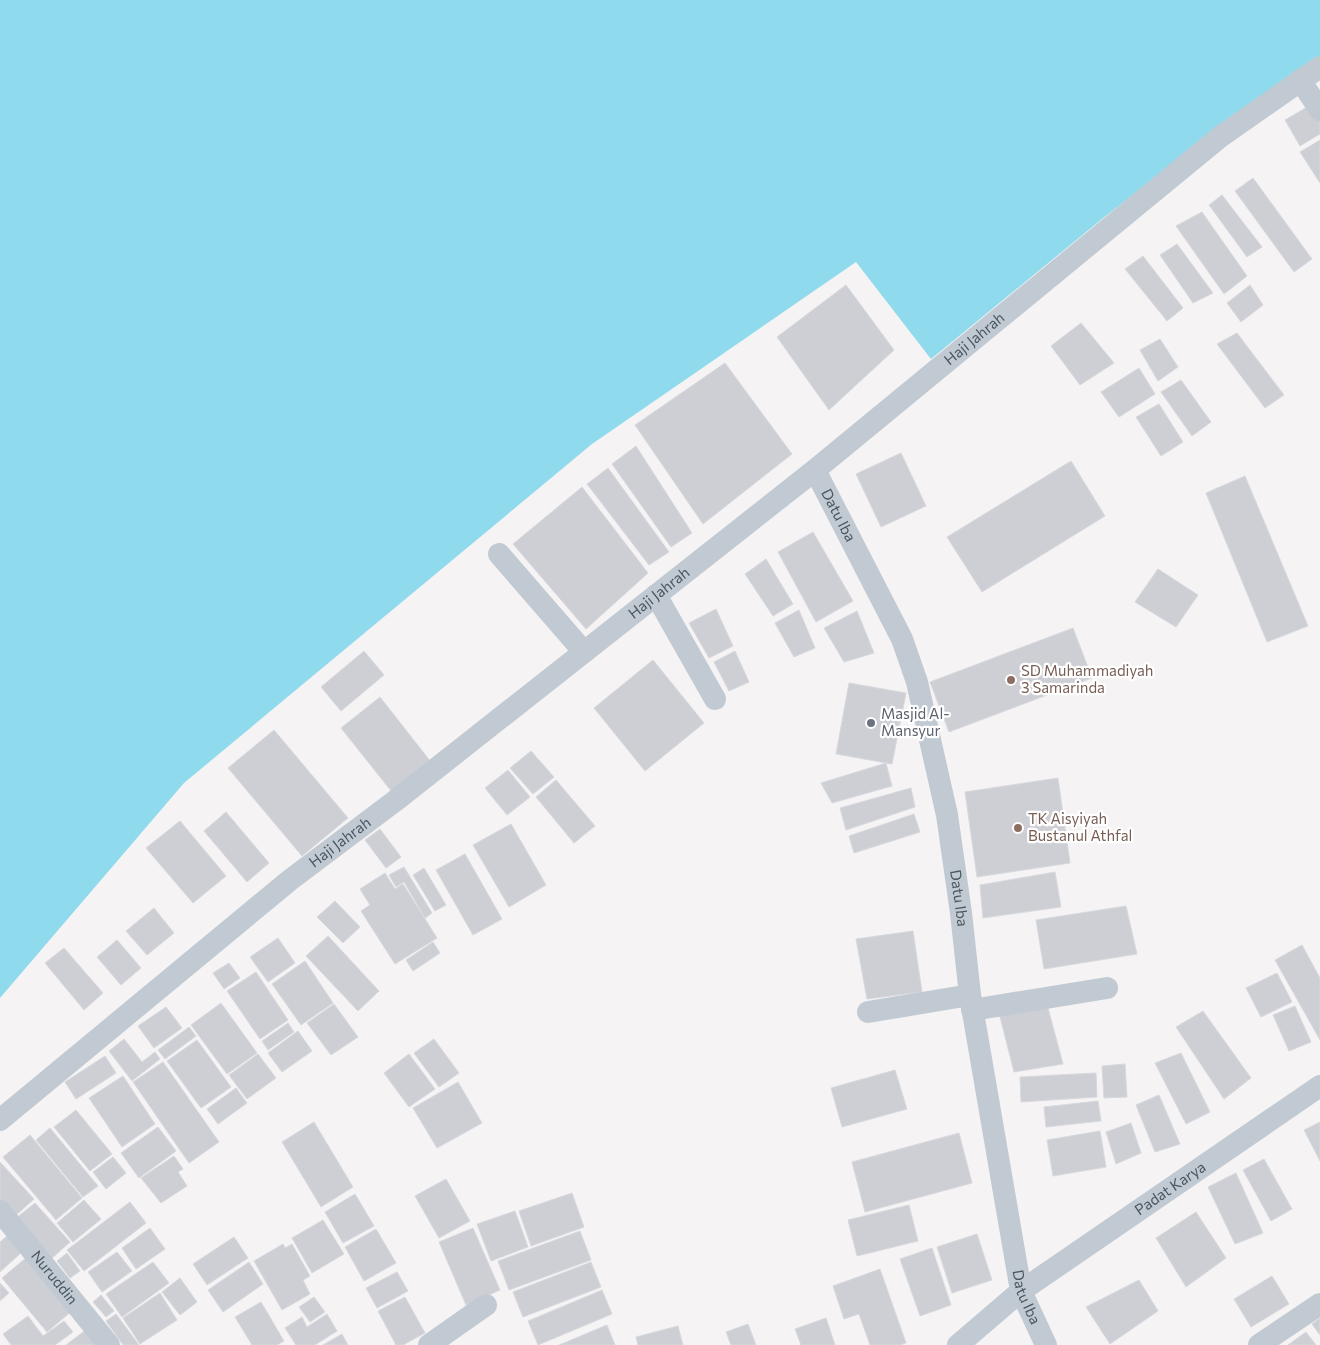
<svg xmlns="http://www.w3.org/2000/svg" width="1320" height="1345" viewBox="0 0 1320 1345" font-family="Commissioner,sans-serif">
	<rect width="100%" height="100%" fill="#f5f3f3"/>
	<polygon fill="#90daee" points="0,0 1320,0 1320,63 1190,150 1102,219 931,359 856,262 592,444 184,783 0,998"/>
	<g fill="#cdcfd5" stroke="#d7d9de">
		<polygon points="1314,103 1320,113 1320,134 1300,146 1285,120"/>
		<polygon points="1320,140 1320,183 1300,152"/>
		<polygon points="1253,178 1312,259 1294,272 1235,191"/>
		<polygon points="1222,195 1262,247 1247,257 1209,205"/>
		<polygon points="1202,212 1247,276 1224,294 1176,226"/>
		<polygon points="1177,244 1213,293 1193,303 1160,255"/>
		<polygon points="1143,256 1183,308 1167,321 1125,269"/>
		<polygon points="846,285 894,350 829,410 777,337"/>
		<polygon points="1250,285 1263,305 1241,322 1227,303"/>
		<polygon points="1081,323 1114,363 1080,385 1051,346"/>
		<polygon points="1237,333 1284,395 1265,408 1217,344"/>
		<polygon points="1160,339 1178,367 1158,381 1140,350"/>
		<polygon points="725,363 792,454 703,524 635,425"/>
		<polygon points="1139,368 1155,394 1119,417 1101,392"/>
		<polygon points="1181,380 1211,422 1192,436 1161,392"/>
		<polygon points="1159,404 1183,442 1161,456 1136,417"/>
		<polygon points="636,446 692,533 671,547 612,464"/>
		<polygon points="901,453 926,506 881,527 856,474"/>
		<polygon points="1071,461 1105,516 982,592 947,537"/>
		<polygon points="608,468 669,552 649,565 587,484"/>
		<polygon points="1245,476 1308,626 1267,642 1206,493"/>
		<polygon points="582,487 648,573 586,629 513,544"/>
		<polygon points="813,532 853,601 816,622 778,552"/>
		<polygon points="766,559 793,604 773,616 745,574"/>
		<polygon points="1158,569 1198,595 1176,627 1135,602"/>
		<polygon points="716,609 733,646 709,658 689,623"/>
		<polygon points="799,610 815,648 794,657 775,623"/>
		<polygon points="857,611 874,653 844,662 824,628"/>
		<polygon points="1073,628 1092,678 949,732 930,682"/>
		<polygon points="364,651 384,675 341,711 321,687"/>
		<polygon points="735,651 749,682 729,691 714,662"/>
		<polygon points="653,660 704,723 645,771 594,708"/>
		<polygon points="849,683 906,693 892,764 836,754"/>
		<polygon points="380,697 431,762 392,792 341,728"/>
		<polygon points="274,730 348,818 302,856 228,768"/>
		<polygon points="531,751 554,777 533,794 510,768"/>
		<polygon points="886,763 892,786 832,803 821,783"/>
		<polygon points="508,770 530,797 507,815 485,788"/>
		<polygon points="1058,778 1070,863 977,877 965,792"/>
		<polygon points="556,780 595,826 574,843 536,797"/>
		<polygon points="911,788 915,807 846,830 840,808"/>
		<polygon points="226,812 269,863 247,882 204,831"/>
		<polygon points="914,814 920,832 854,853 849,836"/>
		<polygon points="180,821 226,876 193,903 146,848"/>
		<polygon points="511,824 546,885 509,907 473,845"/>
		<polygon points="380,829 401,857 386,868 365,840"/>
		<polygon points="465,854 502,919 473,935 436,870"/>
		<polygon points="404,867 432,913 425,918 404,882 396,887 389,875"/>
		<polygon points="424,868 446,905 435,911 413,875"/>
		<polygon points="1055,872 1061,907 983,918 980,885"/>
		<polygon points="385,873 395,889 403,884 437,938 395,964 361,911 370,905 360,889"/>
		<polygon points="335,901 360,927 343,943 317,917"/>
		<polygon points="1126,906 1137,954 1044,969 1036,920"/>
		<polygon points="154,908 174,933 147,955 126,931"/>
		<polygon points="913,931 922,992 867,999 856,939"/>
		<polygon points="328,936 379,991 358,1011 306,956"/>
		<polygon points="278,938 295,963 268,982 250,957"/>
		<polygon points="117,940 141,968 121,985 97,957"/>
		<polygon points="433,942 440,953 413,971 406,960"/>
		<polygon points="1302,945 1320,978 1320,1040 1275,960"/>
		<polygon points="64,948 103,993 84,1010 45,963"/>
		<polygon points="305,961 333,1003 301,1025 272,984"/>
		<polygon points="229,963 240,978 224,989 213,973"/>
		<polygon points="256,972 288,1020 260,1039 227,991"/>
		<polygon points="1277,973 1292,1002 1261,1017 1246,988"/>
		<polygon points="221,1003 257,1053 227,1074 191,1025"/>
		<polygon points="334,1004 358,1037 331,1055 307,1023"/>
		<polygon points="1047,1004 1063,1064 1014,1072 999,1013"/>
		<polygon points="1295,1006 1311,1042 1289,1051 1273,1015"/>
		<polygon points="166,1007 182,1028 154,1048 138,1026"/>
		<polygon points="1203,1011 1251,1078 1224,1099 1176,1027"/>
		<polygon points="288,1023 294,1032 268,1050 262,1041"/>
		<polygon points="189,1027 196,1036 165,1059 158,1050"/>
		<polygon points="298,1031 312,1051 282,1072 268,1053"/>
		<polygon points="124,1039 142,1062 155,1052 160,1059 132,1081 109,1051"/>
		<polygon points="434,1039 459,1073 439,1087 414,1053"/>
		<polygon points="197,1040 231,1087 201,1108 167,1061"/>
		<polygon points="1181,1053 1210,1112 1186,1124 1155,1063"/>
		<polygon points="258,1054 276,1078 247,1099 229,1075"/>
		<polygon points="409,1054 435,1089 409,1107 384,1073"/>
		<polygon points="105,1056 116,1073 76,1099 65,1082"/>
		<polygon points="163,1062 219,1142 189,1163 133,1082"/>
		<polygon points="1125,1064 1127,1097 1104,1098 1102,1066"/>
		<polygon points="895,1070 907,1109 842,1127 831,1088"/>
		<polygon points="1096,1073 1097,1097 1021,1102 1020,1077"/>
		<polygon points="123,1076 155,1124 122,1147 89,1098"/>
		<polygon points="458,1082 482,1123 437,1148 413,1108"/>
		<polygon points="236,1088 247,1103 218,1124 207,1109"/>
		<polygon points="1159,1095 1180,1144 1155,1152 1136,1105"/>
		<polygon points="1098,1101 1101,1121 1046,1127 1044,1107"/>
		<polygon points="76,1110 112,1154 90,1171 54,1127"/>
		<polygon points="314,1122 353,1187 321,1207 282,1142"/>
		<polygon points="1320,1122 1320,1161 1304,1130"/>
		<polygon points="1131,1123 1141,1153 1116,1164 1106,1132"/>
		<polygon points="158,1127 176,1151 139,1178 121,1153"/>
		<polygon points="50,1128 98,1186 83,1197 36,1140"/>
		<polygon points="1100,1131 1106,1167 1053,1176 1047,1140"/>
		<polygon points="959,1133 972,1183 865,1212 852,1162"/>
		<polygon points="30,1135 82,1198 56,1220 3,1157"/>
		<polygon points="174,1156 183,1169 178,1172 187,1186 161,1203 141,1178"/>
		<polygon points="113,1157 126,1173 106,1189 93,1172"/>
		<polygon points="1264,1159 1292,1209 1271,1221 1243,1170"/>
		<polygon points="0,1162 34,1199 14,1217 0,1201"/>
		<polygon points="1236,1173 1263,1233 1235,1244 1208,1187"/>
		<polygon points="446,1179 470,1221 439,1238 415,1196"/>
		<polygon points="572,1193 584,1227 531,1246 519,1211"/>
		<polygon points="355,1194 374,1226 343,1243 325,1212"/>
		<polygon points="84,1200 101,1219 73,1242 57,1223"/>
		<polygon points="130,1202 146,1223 84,1271 67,1250"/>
		<polygon points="35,1203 70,1242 51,1259 15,1219"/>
		<polygon points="909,1205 918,1241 857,1256 848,1220"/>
		<polygon points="515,1211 528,1247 491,1261 477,1224"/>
		<polygon points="1196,1212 1226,1258 1186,1287 1156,1238"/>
		<polygon points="323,1220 344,1254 312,1273 292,1238"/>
		<polygon points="150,1228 165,1249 136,1269 122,1248"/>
		<polygon points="473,1228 500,1290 466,1305 439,1242"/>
		<polygon points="376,1229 396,1263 364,1281 345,1247"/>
		<polygon points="580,1231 591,1260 509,1290 498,1261"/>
		<polygon points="977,1234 992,1280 952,1293 937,1247"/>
		<polygon points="7,1236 22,1252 0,1272 0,1242"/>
		<polygon points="234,1237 248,1258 207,1285 193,1264"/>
		<polygon points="283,1244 285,1248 292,1244 310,1276 303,1280 310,1294 282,1310 254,1261"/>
		<polygon points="932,1248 951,1305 920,1316 900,1259"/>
		<polygon points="117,1252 132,1271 102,1292 88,1272"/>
		<polygon points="67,1253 80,1271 70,1278 57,1261"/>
		<polygon points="27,1257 73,1310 47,1332 2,1278"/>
		<polygon points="153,1262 169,1283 122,1317 106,1294"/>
		<polygon points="249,1262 263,1284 223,1312 208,1290"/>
		<polygon points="591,1262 601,1287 523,1317 513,1292"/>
		<polygon points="880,1269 906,1343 900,1345 870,1345 859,1314 844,1319 833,1286"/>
		<polygon points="397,1272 408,1291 377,1308 366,1288"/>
		<polygon points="1272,1276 1289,1304 1251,1327 1234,1299"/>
		<polygon points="180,1278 197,1302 180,1315 162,1292"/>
		<polygon points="1139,1280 1158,1311 1110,1344 1086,1307"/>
		<polygon points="0,1283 9,1293 0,1301"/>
		<polygon points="602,1290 612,1314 538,1345 528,1321"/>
		<polygon points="160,1293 177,1320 140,1344 123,1318"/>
		<polygon points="101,1295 114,1311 106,1317 93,1302"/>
		<polygon points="314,1297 325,1312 310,1322 299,1307"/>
		<polygon points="405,1297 425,1333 403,1345 396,1345 378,1311"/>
		<polygon points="261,1302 284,1341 277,1345 252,1345 235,1317"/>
		<polygon points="116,1314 139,1345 123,1345 106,1321"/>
		<polygon points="327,1314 337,1331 315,1345 296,1345 285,1328 302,1317 307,1327"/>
		<polygon points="28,1316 43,1336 64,1321 73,1332 55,1345 11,1345 3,1334"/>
		<polygon points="826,1318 835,1345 801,1345 795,1329"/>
		<polygon points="1320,1318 1320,1335 1312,1324"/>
		<polygon points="748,1324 756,1345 731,1345 726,1332"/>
		<polygon points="607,1325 615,1345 559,1345"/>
		<polygon points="678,1326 683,1345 638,1345 636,1337"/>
		<polygon points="87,1329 100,1345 66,1345"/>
		<polygon points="1306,1332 1316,1345 1288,1345"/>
		<polygon points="342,1334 348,1345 323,1345"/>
	</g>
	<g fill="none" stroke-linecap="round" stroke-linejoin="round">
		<g stroke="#c1cad2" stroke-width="22">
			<polyline points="1300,80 1320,110"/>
			<path id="s1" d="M815 470 902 639 917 682 947 815 961 913 970 995 1021 1291 1046 1345"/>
			<polyline points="499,554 584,652"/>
			<polyline points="656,595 715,699"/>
			<polyline points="972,1010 1107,988"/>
			<polyline points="868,1012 970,995"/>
			<path id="s2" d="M0 1120 290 880 395 801 815 470 1220 137 1320 67"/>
			<path id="s3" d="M0 1211 109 1345"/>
			<polyline points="429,1345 486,1305"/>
			<path id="s4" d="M958 1345 1021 1291 1320 1086"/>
			<polyline points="1259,1345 1320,1304"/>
		</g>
	</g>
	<g fill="#8d6e63" stroke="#fff" stroke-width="2">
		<circle cx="1011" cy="680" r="5"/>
		<circle cx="1018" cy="828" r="5"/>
	</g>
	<circle fill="#6b7280" stroke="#fff" stroke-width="2" cx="871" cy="723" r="5"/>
	<g text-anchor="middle" stroke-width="4.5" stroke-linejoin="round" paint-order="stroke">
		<g font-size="15" fill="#4a5661" stroke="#fff">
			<text dy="5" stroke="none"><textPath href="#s2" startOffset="1249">Haji Jahrah</textPath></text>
			<text dy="5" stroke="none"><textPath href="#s1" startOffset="51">Datu Iba</textPath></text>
			<text dy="5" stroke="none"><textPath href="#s2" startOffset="844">Haji Jahrah</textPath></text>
			<text dy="5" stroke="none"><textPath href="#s2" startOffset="439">Haji Jahrah</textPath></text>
			<text dy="5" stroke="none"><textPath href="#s1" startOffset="456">Datu Iba</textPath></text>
			<text dy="5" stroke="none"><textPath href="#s4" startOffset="264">Padat Karya</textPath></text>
			<text dy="5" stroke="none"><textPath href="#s3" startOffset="86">Nuruddin</textPath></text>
			<text dy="5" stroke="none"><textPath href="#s1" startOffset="861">Datu Iba</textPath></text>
		</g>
		<g font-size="15" fill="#785e54" stroke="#fff" text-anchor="start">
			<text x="1021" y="676">SD Muhammadiyah<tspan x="1021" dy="17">3 Samarinda</tspan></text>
			<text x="1028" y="824">TK Aisyiyah<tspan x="1028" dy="17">Bustanul Athfal</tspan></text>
		</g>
		<g font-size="15" fill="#5b616d" stroke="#fff" text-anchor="start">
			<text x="881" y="719">Masjid Al-<tspan x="881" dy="17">Mansyur</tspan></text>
		</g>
	</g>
</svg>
